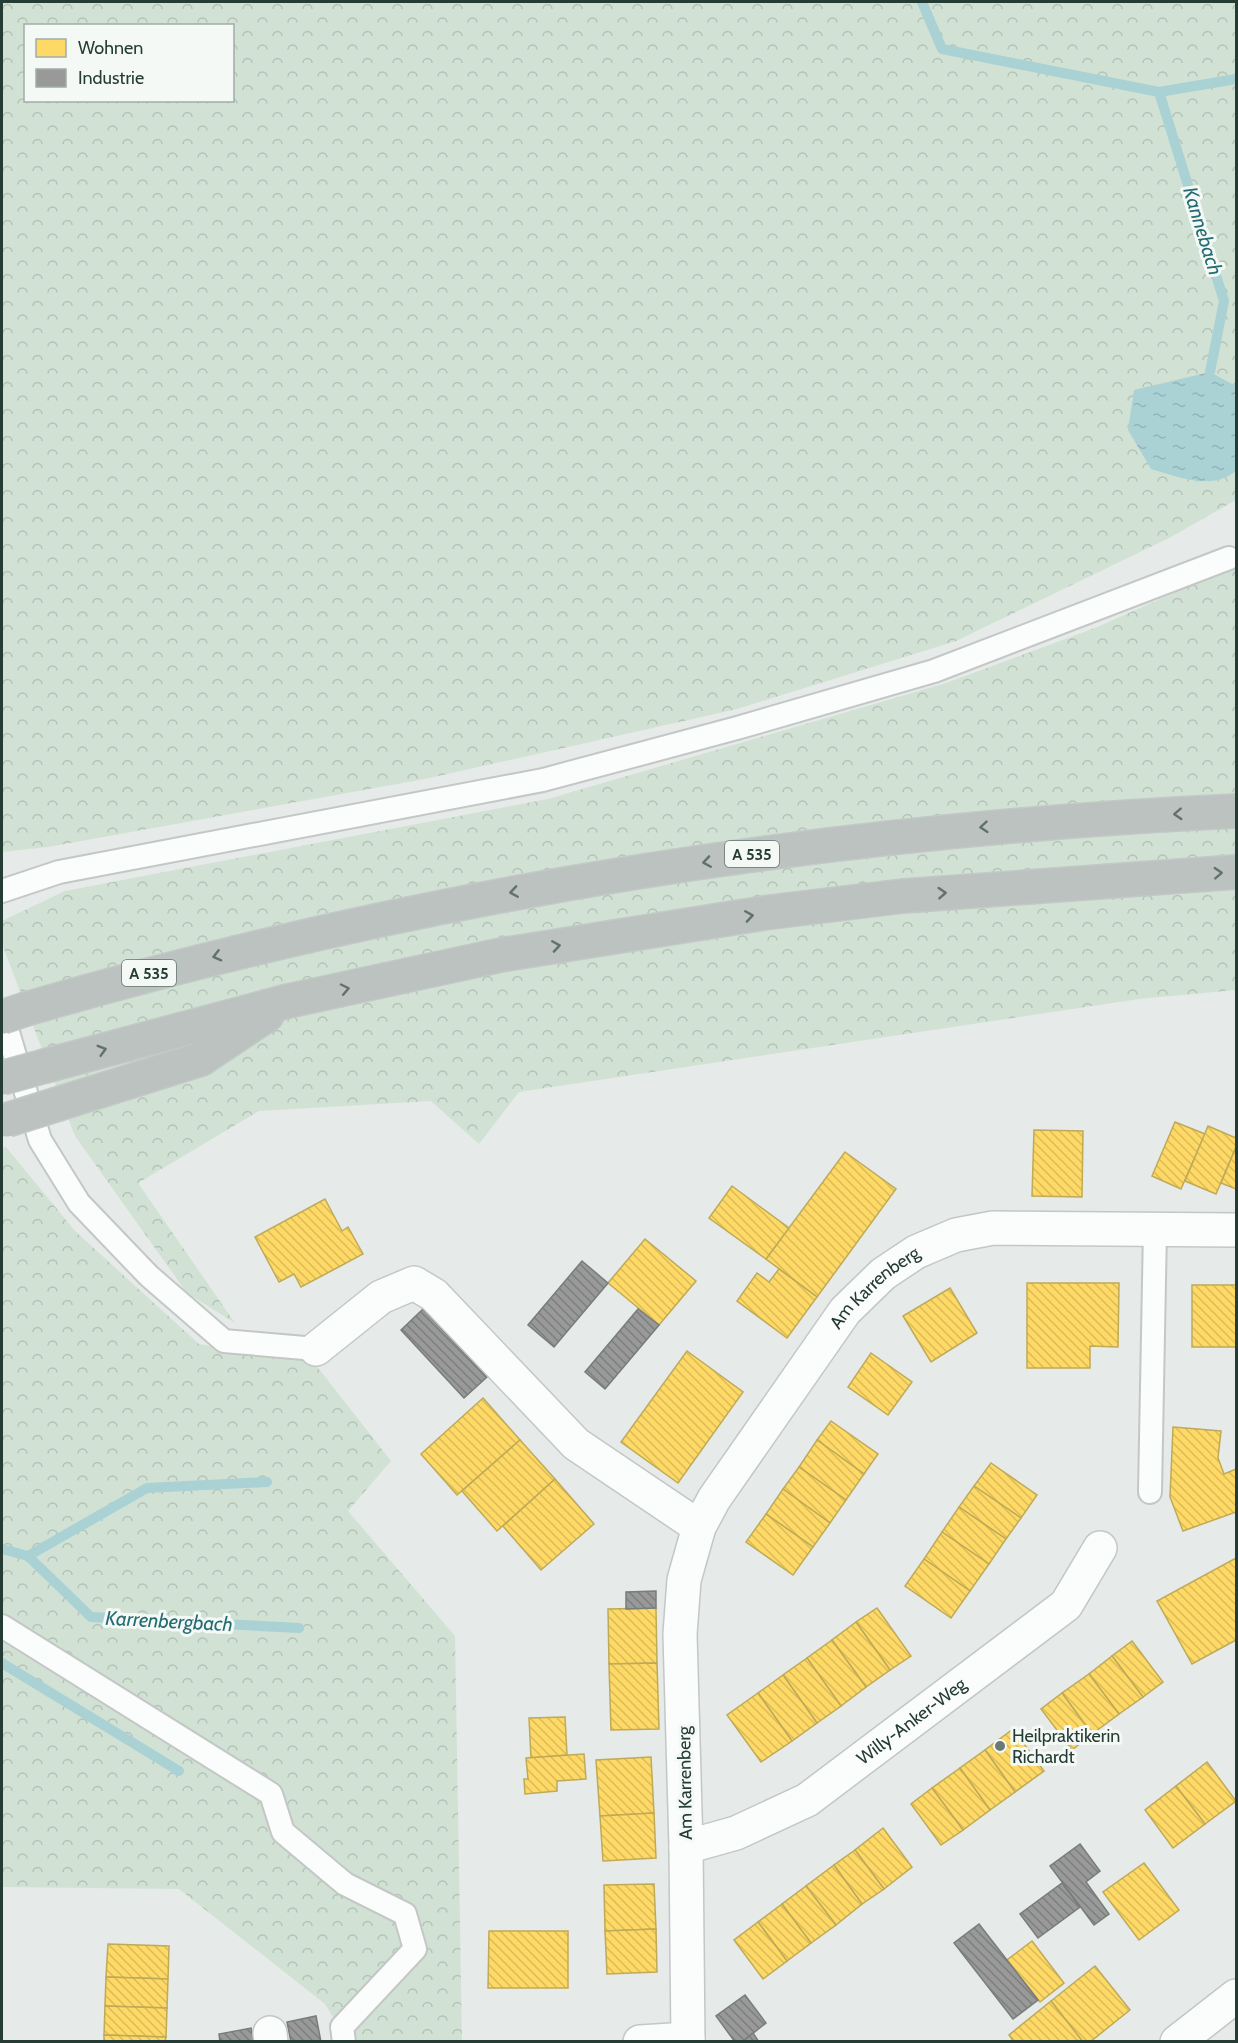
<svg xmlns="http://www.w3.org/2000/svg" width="1238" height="2043" viewBox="0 0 1238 2043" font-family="Cabin,sans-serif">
	<defs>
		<pattern id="forest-crowns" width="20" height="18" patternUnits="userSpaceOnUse" patternTransform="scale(1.5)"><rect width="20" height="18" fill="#d1e2d5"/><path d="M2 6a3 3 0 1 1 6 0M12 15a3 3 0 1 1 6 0" fill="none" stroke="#b3c3b7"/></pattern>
		<pattern id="water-ripples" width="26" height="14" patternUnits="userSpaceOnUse" patternTransform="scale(1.5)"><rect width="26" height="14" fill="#aad1d4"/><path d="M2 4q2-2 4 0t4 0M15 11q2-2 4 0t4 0" fill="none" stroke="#92b4b7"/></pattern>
		<pattern id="homes-back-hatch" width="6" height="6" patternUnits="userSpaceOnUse" patternTransform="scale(1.5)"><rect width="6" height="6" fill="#ffd966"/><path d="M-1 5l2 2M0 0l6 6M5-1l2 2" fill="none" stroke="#dabb59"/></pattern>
		<pattern id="industry-back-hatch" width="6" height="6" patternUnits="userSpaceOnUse" patternTransform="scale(1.5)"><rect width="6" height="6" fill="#999"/><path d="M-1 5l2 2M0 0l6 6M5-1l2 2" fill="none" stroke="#7d7e7e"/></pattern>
	</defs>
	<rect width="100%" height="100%" fill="#e6eae8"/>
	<g fill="url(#forest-crowns)" fill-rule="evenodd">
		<path d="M2 2H1236V500L1169 538 956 641 737 709 425 779 48 847 2 852ZM26 26H232V100H26Z"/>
		<polygon points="1236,565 1236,990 1139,999 519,1092 479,1144 431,1101 259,1111 138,1183 235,1323 187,1293 75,1136 2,944 2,921 65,891 548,799 946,683 1095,628"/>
		<polygon points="6,1147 75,1231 199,1344 258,1356 308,1355 391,1461 348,1511 455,1636 462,2041 348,2041 325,2004 179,1889 2,1887 2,1148"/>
	</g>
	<path fill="url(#water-ripples)" d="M1210 372 1236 386V471C1211 491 1179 477 1151 469L1128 430 1134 390Z"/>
	<g fill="url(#homes-back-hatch)" stroke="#beaa57" stroke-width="1.5">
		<polygon points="1175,1122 1205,1134 1181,1189 1152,1176"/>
		<polygon points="1208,1126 1236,1138 1236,1147 1216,1194 1185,1181"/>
		<polygon points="1034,1130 1083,1131 1082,1197 1032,1196"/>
		<polygon points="1236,1147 1236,1189 1221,1183"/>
		<polygon points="845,1152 896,1189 817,1297 766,1259"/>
		<polygon points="732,1186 789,1228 766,1259 709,1218"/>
		<polygon points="325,1199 342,1231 348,1227 363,1254 301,1287 294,1274 279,1282 255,1237"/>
		<polygon points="645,1239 696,1281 659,1325 608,1283"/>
		<polygon points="779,1269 817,1297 787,1338 737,1301 757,1273 769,1282"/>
		<polygon points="1027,1283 1119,1283 1118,1347 1090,1346 1090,1368 1027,1368"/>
		<rect x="1192" y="1285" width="44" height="62"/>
		<polygon points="950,1288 977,1333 931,1362 903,1316"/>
		<polygon points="687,1351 743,1392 678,1483 621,1442"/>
		<polygon points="871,1353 912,1382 888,1415 848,1387"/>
		<polygon points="483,1398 520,1440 457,1495 421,1454"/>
		<polygon points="831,1421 878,1454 864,1474 817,1440"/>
		<polygon points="1173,1427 1221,1431 1218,1458 1224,1474 1236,1469 1236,1512 1183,1531 1170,1497"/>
		<polygon points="520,1440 555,1479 497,1531 462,1491"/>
		<polygon points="817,1440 864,1474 846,1500 799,1467"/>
		<polygon points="991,1463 1037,1495 1021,1518 974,1486"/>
		<polygon points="799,1467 846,1500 830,1523 783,1489"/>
		<polygon points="555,1479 594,1524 541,1570 503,1526"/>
		<polygon points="974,1486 1021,1518 1006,1539 959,1507"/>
		<polygon points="783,1489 830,1523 813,1547 766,1514"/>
		<polygon points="959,1507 1006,1539 989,1564 942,1532"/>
		<polygon points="766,1514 813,1547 793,1575 746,1542"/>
		<polygon points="942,1532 989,1564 970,1591 924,1559"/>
		<polygon points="1236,1558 1236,1640 1192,1664 1157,1601"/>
		<polygon points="924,1559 970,1591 951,1618 905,1586"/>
		<polygon points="656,1608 657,1663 609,1664 608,1609"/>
		<polygon points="877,1608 911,1656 890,1670 856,1622"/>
		<polygon points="856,1622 890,1670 866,1687 832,1640"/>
		<polygon points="832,1640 866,1687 841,1706 807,1658"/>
		<polygon points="1132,1641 1163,1682 1143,1697 1112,1656"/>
		<polygon points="1112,1656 1143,1697 1119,1714 1089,1674"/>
		<polygon points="807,1658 841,1706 817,1723 783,1675"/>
		<polygon points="657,1663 659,1729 611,1730 609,1664"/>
		<polygon points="1089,1674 1119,1714 1092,1734 1062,1693"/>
		<polygon points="783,1675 817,1723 792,1741 758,1693"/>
		<polygon points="758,1693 792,1741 761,1762 727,1715"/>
		<polygon points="1062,1693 1092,1734 1072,1750 1041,1709"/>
		<polygon points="565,1717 567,1755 531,1758 529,1718"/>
		<polygon points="1013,1729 1044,1771 1015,1792 985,1750"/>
		<polygon points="985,1750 1015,1792 990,1810 960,1768"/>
		<polygon points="584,1754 586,1779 557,1781 557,1791 525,1794 524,1779 528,1779 526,1758"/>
		<polygon points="651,1757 654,1813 600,1816 596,1760"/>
		<polygon points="1207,1762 1236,1801 1205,1824 1176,1786"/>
		<polygon points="960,1768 990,1810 963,1830 932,1788"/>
		<polygon points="1176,1786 1205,1824 1173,1848 1145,1810"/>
		<polygon points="932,1788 963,1830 941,1845 911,1804"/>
		<polygon points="654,1813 656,1858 603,1861 600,1816"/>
		<polygon points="883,1828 912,1867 884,1889 855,1850"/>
		<polygon points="855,1850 884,1889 862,1904 834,1865"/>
		<polygon points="1144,1863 1179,1910 1139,1940 1103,1892"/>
		<polygon points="834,1865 862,1904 836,1925 806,1886"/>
		<polygon points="654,1884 656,1929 605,1931 604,1885"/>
		<polygon points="806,1886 836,1925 811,1943 782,1904"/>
		<polygon points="782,1904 811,1943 787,1961 758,1922"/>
		<polygon points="758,1922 787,1961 763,1979 734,1940"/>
		<polygon points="656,1929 657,1972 607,1974 605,1931"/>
		<polygon points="489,1931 568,1931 568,1988 488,1988"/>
		<polygon points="1032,1941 1064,1983 1040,2002 1007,1960"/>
		<polygon points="108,1944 169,1946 168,1979 106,1977"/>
		<polygon points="1095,1966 1130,2010 1090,2042 1083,2042 1051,2001"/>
		<polygon points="106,1977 168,1979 167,2008 105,2006"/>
		<polygon points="1051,2001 1083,2042 1014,2042 1009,2035"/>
		<polygon points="105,2006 167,2008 166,2037 104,2035"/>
		<polygon points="104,2035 166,2037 165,2042 104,2042"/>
	</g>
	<g fill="url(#industry-back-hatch)" stroke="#767d7b" stroke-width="1.5">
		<polygon points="582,1261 608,1283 554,1347 528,1325"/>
		<polygon points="423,1309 487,1377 464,1398 401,1330"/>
		<polygon points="638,1309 659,1325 605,1389 585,1372"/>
		<polygon points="656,1591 656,1608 626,1609 626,1592"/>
		<polygon points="1080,1844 1100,1871 1086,1882 1109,1914 1094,1925 1050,1866"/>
		<polygon points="1062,1883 1080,1907 1038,1938 1020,1914"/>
		<polygon points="979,1924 1038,2000 1013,2019 954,1943"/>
		<polygon points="745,1995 766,2023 742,2042 735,2042 716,2016"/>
		<polygon points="316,2016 321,2042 291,2042 287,2022"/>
		<polygon points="251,2028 254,2042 220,2042 219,2034"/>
		<polygon points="753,2033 759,2042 742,2042"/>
	</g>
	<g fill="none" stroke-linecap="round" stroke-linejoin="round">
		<g stroke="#aad1d4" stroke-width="10">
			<polyline points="922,2 942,49 1159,92 1236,79"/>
			<polyline points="1159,92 1224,301 1210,372"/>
			<polyline points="2,1549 28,1556 147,1488 267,1482"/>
			<polyline points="28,1556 91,1617 299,1628"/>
			<polyline points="2,1663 179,1771"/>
		</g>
		<g stroke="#c3c7c5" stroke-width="26">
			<g id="lane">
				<polyline points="2,891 59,872 543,780 737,728 934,671 1229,558"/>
				<polyline points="2,1012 40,1140 79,1203 149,1276 224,1341 316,1349"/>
				<polyline points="1150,1492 1155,1229"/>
				<polyline points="2,1626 271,1794 283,1832 345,1884 405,1914 415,1949 342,2027 344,2042"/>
			</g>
		</g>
		<g stroke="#c3c7c5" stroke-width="36">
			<g id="street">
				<polyline points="316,1349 381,1297 414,1283 434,1295 576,1444 699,1527"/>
				<path id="s1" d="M686 1847 736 1833 807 1800 1066 1605 1100 1548"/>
				<polyline points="270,2033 271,2042"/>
				<polyline points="640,2042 688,2039"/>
				<path id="s2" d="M688 2042 686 1847 680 1634 684 1580 699 1527 714 1499 845 1311 883 1274 916 1252 956 1235 993 1228 1236 1230"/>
				<polyline points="1177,2042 1236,1996"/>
			</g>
		</g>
		<g stroke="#c2c9c7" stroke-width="36">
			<g id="highway">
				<path d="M26 1009C421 894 826 830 1236 811"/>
				<polyline points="45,1066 288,1001 501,955 764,913 903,896 1236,872"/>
				<polyline points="58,1104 201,1059 267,1015"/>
			</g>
		</g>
		<use href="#lane" stroke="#fbfcfc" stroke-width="22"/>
		<use href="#street" stroke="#fbfcfc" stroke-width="33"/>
		<use href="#highway" stroke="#bcc2c0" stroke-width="33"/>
		<g stroke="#c2c9c7" stroke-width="36" stroke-linecap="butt">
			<g id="highway-bridge">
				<polyline points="2,1017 26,1009"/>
				<polyline points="2,1078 45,1066"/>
				<polyline points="7,1120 58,1104"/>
			</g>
		</g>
		<use href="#highway-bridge" stroke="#bcc2c0" stroke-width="33"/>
	</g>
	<defs><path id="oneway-chevron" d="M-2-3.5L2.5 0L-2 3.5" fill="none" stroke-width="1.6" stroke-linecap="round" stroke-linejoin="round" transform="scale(1.5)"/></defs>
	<g stroke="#61726c">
		<use href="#oneway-chevron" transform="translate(1178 814) rotate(177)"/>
		<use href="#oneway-chevron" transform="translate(984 827) rotate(175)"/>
		<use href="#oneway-chevron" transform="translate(707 862) rotate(171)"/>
		<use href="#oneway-chevron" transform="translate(1218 873) rotate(-3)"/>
		<use href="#oneway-chevron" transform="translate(514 892) rotate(171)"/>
		<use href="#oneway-chevron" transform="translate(942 893) rotate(-4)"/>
		<use href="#oneway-chevron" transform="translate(749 916) rotate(-9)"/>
		<use href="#oneway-chevron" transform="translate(556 946) rotate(-9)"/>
		<use href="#oneway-chevron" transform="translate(217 956) rotate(166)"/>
		<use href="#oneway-chevron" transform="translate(345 989) rotate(-12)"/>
		<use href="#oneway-chevron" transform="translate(102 1050) rotate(-16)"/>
	</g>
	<circle fill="#697973" stroke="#f4f9f6" stroke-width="2" cx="1000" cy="1746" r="6"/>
	<g text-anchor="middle" stroke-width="6" stroke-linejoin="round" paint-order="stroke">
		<g fill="#f4f9f6" stroke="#63756e" stroke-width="1.5">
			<rect x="725" y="841" width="54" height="26" rx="4.5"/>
			<rect x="122" y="960" width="54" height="26" rx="4.5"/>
		</g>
		<g font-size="16" font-weight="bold" fill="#253c34">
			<text x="752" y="860">A 535</text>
			<text x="149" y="979">A 535</text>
		</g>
		<g font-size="18" fill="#253c34" stroke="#f4f9f6">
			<text dy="6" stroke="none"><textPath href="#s2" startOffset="816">Am Karrenberg</textPath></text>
			<text dy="6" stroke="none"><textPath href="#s1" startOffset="261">Willy-Anker-Weg</textPath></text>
			<text transform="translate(685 1783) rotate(-91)" y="6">Am Karrenberg</text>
		</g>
		<g font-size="18" fill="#253c34" stroke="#f4f9f6" text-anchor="start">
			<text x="1012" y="1742">Heilpraktikerin<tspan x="1012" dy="21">Richardt</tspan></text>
		</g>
		<g font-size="20" font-style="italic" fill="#246b73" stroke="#f4f9f6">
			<text transform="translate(1203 231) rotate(73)" y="7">Kannebach</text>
			<text transform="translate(169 1621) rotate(3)" y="7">Karrenbergbach</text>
		</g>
	</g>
	<rect width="1238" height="2043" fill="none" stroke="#253c34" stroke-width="6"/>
	<rect x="24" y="24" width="210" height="78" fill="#f4f9f6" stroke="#a1ada8" stroke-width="1.5"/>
	<rect x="36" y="39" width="30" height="18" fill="#ffd966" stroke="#a1ada8" stroke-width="1.5"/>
	<text x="78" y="54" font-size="18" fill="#253c34">Wohnen</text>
	<rect x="36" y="69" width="30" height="18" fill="#999999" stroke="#a1ada8" stroke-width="1.5"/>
	<text x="78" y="84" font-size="18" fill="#253c34">Industrie</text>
</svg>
